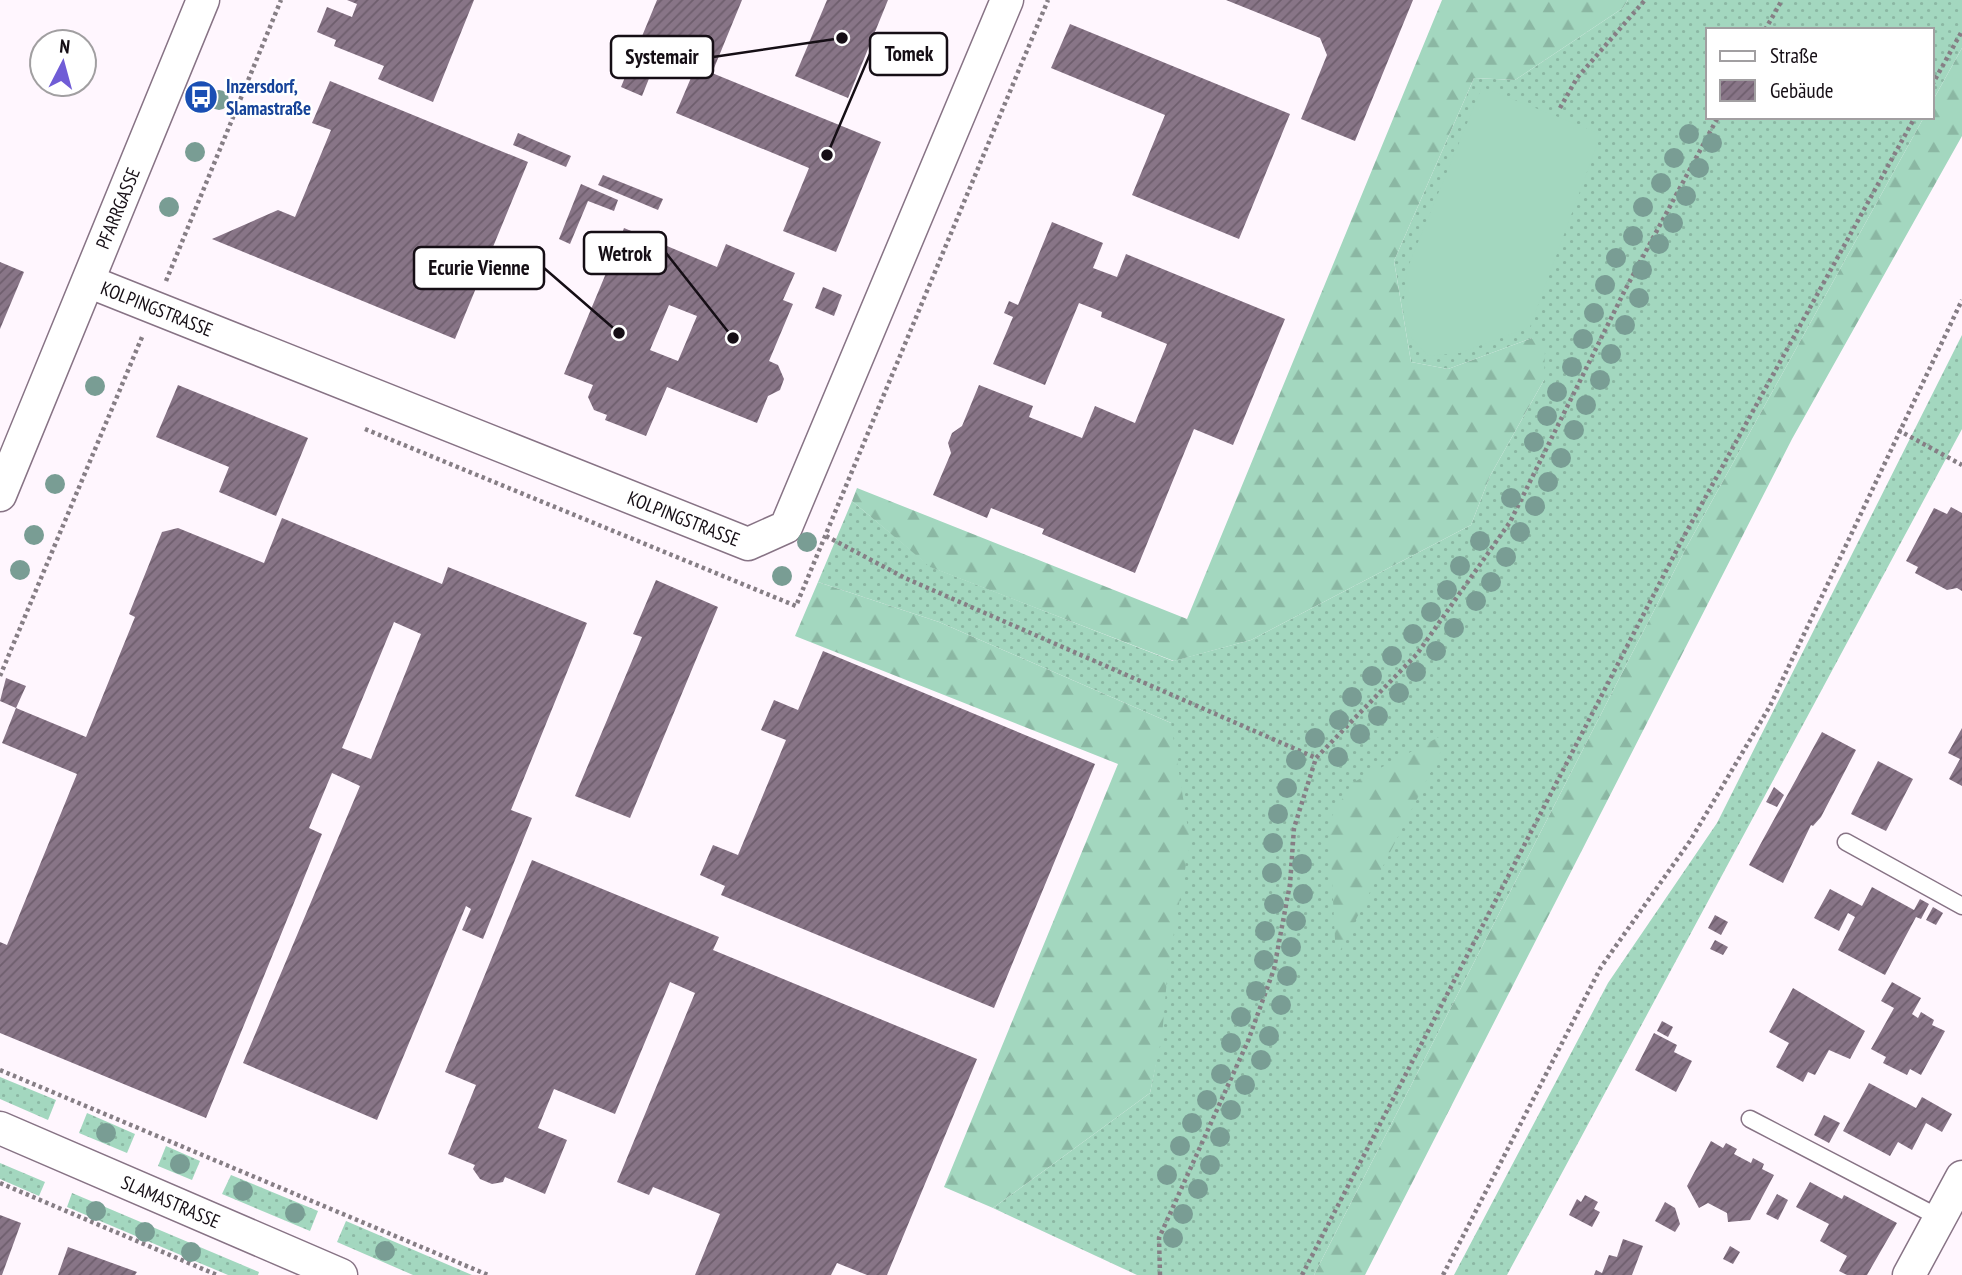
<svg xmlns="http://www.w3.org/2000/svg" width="1962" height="1275" viewBox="0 0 1962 1275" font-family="'PT Sans Narrow',sans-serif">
	<defs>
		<pattern id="grass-dots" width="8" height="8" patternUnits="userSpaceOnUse" patternTransform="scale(1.75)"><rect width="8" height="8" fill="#a3d7bf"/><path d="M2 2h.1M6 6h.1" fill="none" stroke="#8bb7a3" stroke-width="1.8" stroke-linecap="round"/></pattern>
		<pattern id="forest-firs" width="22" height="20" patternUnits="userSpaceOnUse" patternTransform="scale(1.75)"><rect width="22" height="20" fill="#a3d7bf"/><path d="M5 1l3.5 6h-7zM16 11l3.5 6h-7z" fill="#8bb7a3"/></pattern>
		<pattern id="building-hatch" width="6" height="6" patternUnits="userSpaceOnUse" patternTransform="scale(1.75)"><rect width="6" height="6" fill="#887587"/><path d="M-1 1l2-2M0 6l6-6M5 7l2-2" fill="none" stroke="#6e5e6d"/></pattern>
	</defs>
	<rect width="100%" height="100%" fill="#fff6fe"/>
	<g fill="url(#grass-dots)">
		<path d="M1628 0H1962V48L1932 102V30H1708V117H1924L1686 548 1314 1275H1137L993 1208 1150 1093C1176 972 1169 846 1171 723L939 622 818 582 852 501 931 567 1173 661 1251 640 1471 525 1490 476 1544 380 1532 338 1448 369 1411 362 1394 261 1474 78 1515 80 1623 8Z"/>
		<polygon points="1962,335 1962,429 1507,1275 1454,1275 1608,983 1717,823"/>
		<polygon points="0,1077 56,1100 48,1120 0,1099"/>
		<polygon points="87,1113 135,1134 127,1153 79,1133"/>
		<polygon points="166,1146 200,1161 192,1180 158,1166"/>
		<polygon points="0,1163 45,1182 39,1196 0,1179"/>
		<polygon points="231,1175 318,1211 310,1231 222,1194"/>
		<polygon points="72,1193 259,1272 258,1275 228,1275 67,1207"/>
		<polygon points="346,1221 472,1275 413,1275 337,1242"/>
	</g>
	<g fill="url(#forest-firs)">
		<polygon points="1442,0 1628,0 1623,8 1515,80 1474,78 1394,261 1411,362 1448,369 1532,338 1545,350 1544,380 1490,476 1471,525 1251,640 1174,661 930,567 852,501 857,488 1187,619"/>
		<polygon points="1962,48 1962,136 1792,439 1365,1275 1314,1275 1686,548 1924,117 1932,117 1932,102"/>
		<polygon points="818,582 939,622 1171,723 1190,841 1168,967 1162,1036 1150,1093 993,1208 944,1187 1118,764 795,636"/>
		<polygon points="1452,730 1336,959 1329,821 1352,783"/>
	</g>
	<polygon fill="#a3d7bf" points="1482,87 1601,134 1530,327 1460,353 1428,356 1409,335 1403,310 1407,269"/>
	<g fill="url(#building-hatch)" fill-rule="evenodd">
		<polygon points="347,0 474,0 433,102 378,79 384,66 334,46 336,40 317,32 327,7 352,17 357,4"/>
		<polygon points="657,0 742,0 712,73 881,142 836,252 783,231 809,168 676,113 696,66 660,51 642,96 621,87"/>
		<polygon points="827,0 888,0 848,98 795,76"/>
		<polygon points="1226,0 1413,0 1355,141 1301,119 1327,55 1320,38"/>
		<polygon points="1070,24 1290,114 1239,239 1132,195 1165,115 1051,68"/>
		<polygon points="330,81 528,162 455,339 212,239 278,210 295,217 331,130 312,123"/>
		<polygon points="518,133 571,156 566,167 513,145"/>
		<polygon points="603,175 663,199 658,210 598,185"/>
		<polygon points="581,184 618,200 614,211 588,201 570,244 559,239"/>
		<polygon points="1052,222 1103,243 1093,268 1117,277 1126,254 1285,319 1233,445 1194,429 1135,573 1042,534 1044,529 991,508 987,518 933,495 951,453 948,443 952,433 962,426 979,385 1033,406 1029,417 1082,438 1095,406 1135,423 1167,344 1101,317 1102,312 1079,303 1045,385 993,364 1013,317 1004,313 1009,301 1018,305"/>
		<path d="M624 228 717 267 726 244 795 273 783 300 793 304 769 361 778 365 784 379 780 390 768 396 757 423 667 387 646 436 605 420 607 415 594 410 588 397 593 385 564 374 614 254 606 251 611 236 620 239ZM669 305 697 316 678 361 650 350Z"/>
		<polygon points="0,262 24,272 0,329"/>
		<polygon points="823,287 842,295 834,316 815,308"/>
		<polygon points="178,385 308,438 276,516 219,492 229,467 156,437"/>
		<polygon points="1951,507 1962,513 1962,591 1957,588 1947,590 1915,573 1918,567 1906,561 1934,508 1947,514"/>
		<path d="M282 518 442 584 448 567 587 623 511 810 532 818 483 939 462 930 471 909 466 906 377 1120 243 1063 360 786 332 773 309 828 322 834 206 1118 0 1033V942L7 945 77 774 2 743 16 708 86 737 135 617 129 614 162 532 178 528 264 563ZM394 622 421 634 371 759 342 748Z"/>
		<polygon points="656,580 718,607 630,818 575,796 642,637 633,634"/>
		<polygon points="823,651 1095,764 994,1008 721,895 725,886 700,875 713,845 738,855 786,740 761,730 774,700 798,710"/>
		<polygon points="6,678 26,686 16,708 0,701"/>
		<polygon points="1962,728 1962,786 1949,779 1960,759 1948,753"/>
		<polygon points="1822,732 1856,750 1821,817 1813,826 1811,825 1783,883 1749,865"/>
		<polygon points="1878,761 1913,779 1886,831 1851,814"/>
		<polygon points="1774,787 1784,795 1777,807 1766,802"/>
		<polygon points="532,860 719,937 713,950 977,1059 887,1275 867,1275 837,1263 831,1275 695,1275 720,1214 653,1187 649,1195 617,1182 695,993 670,982 615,1114 554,1089 538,1128 567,1140 545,1194 505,1177 503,1182 492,1184 480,1179 473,1169 475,1165 448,1154 476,1085 445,1072"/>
		<polygon points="1872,887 1914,910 1920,899 1929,904 1921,919 1916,917 1885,975 1838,950 1855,917 1848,913 1839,931 1814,918 1830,889 1862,906"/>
		<polygon points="1933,907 1943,913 1936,925 1926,920"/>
		<polygon points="1715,915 1728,922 1721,935 1708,928"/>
		<polygon points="1715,940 1728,947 1723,955 1710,949"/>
		<polygon points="1892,982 1921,998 1912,1014 1918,1018 1921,1012 1934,1020 1932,1025 1945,1031 1921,1075 1910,1069 1907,1075 1883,1063 1886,1057 1871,1049 1894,1008 1881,1001"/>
		<polygon points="1793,988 1865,1031 1850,1059 1829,1050 1815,1075 1808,1072 1803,1082 1776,1067 1789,1043 1769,1032"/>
		<polygon points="1662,1021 1673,1027 1668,1037 1657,1031"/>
		<polygon points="1654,1033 1677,1045 1674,1052 1692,1061 1676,1092 1635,1070"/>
		<polygon points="1869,1083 1916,1108 1922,1097 1952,1114 1942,1132 1926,1123 1912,1150 1898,1142 1890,1156 1843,1131"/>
		<polygon points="1824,1115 1840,1123 1829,1143 1814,1135"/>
		<polygon points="1711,1141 1723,1148 1726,1143 1737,1149 1734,1154 1751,1163 1753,1158 1764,1164 1762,1169 1774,1175 1750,1220 1728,1222 1727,1213 1708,1203 1699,1208 1687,1186"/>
		<polygon points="1810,1182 1842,1199 1844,1195 1897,1223 1867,1275 1847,1275 1839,1271 1847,1256 1820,1241 1829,1224 1796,1207"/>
		<polygon points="1777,1194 1788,1200 1778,1220 1766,1214"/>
		<polygon points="1585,1195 1598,1202 1594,1209 1600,1212 1592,1227 1569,1215 1577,1199 1581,1202"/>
		<polygon points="1665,1202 1675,1208 1680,1224 1675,1232 1655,1221"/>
		<polygon points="0,1215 21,1223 2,1275 0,1275"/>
		<polygon points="1623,1239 1643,1246 1632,1275 1594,1275 1596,1270 1602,1273 1609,1255 1617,1257"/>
		<polygon points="1730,1246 1740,1252 1733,1264 1723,1259"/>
		<polygon points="68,1247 137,1272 135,1275 58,1275"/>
	</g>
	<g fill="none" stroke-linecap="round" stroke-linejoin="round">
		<g stroke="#877385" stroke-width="19">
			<g id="service">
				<polyline points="1846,842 1962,906"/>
				<polyline points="1750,1119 1940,1218"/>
			</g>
		</g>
		<g stroke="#877385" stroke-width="35">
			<g id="minor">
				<path id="s1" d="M90 282 748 544 786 527 1007 0"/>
				<path id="s2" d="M0 495 203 0"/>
				<path id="s3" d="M0 1128 341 1275"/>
				<polyline points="1909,1275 1962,1177"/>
			</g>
		</g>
		<g stroke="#867e85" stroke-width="4.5" stroke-dasharray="3.5 3.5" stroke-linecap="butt">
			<polyline points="1765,30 1782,0"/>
			<polyline points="1932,85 1962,31"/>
			<polyline points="1560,108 1577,78 1645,0"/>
			<polyline points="166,281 281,0"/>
			<polyline points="365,429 796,606 1048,0"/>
			<polyline points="1898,430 1962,465"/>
			<polyline points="826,536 905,578 1316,758"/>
			<polyline points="0,676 142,337"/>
			<polyline points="0,1070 488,1275"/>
			<polyline points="0,1183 217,1275"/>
			<polyline points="1160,1275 1159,1238 1248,1041 1274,969 1290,884 1294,828 1316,758 1417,654 1510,522 1625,290 1718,117"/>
			<polyline points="1302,1275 1683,538 1915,117"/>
			<polyline points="1443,1275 1601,967 1690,841 1770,706 1962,300"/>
		</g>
		<use href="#service" stroke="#fff" stroke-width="16"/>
		<use href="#minor" stroke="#fff" stroke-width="32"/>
	</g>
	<g fill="#799d94">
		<circle cx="219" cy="100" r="10"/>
		<circle cx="1689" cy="134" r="10"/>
		<circle cx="1712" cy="143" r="10"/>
		<circle cx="195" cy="152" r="10"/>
		<circle cx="1674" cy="158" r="10"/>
		<circle cx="1699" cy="168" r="10"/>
		<circle cx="1661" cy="183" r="10"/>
		<circle cx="1686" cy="196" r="10"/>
		<circle cx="169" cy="207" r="10"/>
		<circle cx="1643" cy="207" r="10"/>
		<circle cx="1673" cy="223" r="10"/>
		<circle cx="1633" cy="236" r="10"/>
		<circle cx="1659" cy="244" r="10"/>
		<circle cx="1616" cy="258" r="10"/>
		<circle cx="1642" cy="270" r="10"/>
		<circle cx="1605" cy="285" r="10"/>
		<circle cx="1639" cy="298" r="10"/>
		<circle cx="1594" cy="313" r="10"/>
		<circle cx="1625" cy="325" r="10"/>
		<circle cx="1583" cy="339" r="10"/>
		<circle cx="1611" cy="354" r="10"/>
		<circle cx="1572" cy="367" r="10"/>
		<circle cx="1600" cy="380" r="10"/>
		<circle cx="95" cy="386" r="10"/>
		<circle cx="1557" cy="392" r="10"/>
		<circle cx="1586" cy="405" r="10"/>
		<circle cx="1547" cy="416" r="10"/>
		<circle cx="1574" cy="430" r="10"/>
		<circle cx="1534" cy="442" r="10"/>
		<circle cx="1561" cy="458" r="10"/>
		<circle cx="1548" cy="482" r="10"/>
		<circle cx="55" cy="484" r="10"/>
		<circle cx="1511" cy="498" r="10"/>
		<circle cx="1535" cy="506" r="10"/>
		<circle cx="1520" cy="532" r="10"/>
		<circle cx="34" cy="535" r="10"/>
		<circle cx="1480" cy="541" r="10"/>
		<circle cx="807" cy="542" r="10"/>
		<circle cx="1506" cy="557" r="10"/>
		<circle cx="1460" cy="566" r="10"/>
		<circle cx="20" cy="570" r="10"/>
		<circle cx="782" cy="576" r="10"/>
		<circle cx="1491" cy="582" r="10"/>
		<circle cx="1447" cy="590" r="10"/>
		<circle cx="1476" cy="601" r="10"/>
		<circle cx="1431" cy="612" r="10"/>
		<circle cx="1454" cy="628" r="10"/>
		<circle cx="1413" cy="634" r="10"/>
		<circle cx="1436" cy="651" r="10"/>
		<circle cx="1392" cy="656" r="10"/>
		<circle cx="1416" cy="672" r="10"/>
		<circle cx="1372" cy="676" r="10"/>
		<circle cx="1399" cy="693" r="10"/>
		<circle cx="1352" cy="697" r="10"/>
		<circle cx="1378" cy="716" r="10"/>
		<circle cx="1339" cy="720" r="10"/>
		<circle cx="1360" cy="734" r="10"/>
		<circle cx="1315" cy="738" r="10"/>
		<circle cx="1338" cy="757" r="10"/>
		<circle cx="1296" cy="760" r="10"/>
		<circle cx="1287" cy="788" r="10"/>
		<circle cx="1278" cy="814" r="10"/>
		<circle cx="1273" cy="843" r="10"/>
		<circle cx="1302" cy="864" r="10"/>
		<circle cx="1272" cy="873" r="10"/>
		<circle cx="1303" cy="894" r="10"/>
		<circle cx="1274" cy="904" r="10"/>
		<circle cx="1296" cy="921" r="10"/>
		<circle cx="1265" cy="931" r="10"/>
		<circle cx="1291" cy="947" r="10"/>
		<circle cx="1264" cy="960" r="10"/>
		<circle cx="1287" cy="976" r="10"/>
		<circle cx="1256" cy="991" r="10"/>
		<circle cx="1281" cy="1005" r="10"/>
		<circle cx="1241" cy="1017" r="10"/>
		<circle cx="1269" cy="1036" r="10"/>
		<circle cx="1231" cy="1043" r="10"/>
		<circle cx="1261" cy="1060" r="10"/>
		<circle cx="1221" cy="1074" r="10"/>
		<circle cx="1245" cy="1085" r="10"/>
		<circle cx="1207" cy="1100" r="10"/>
		<circle cx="1231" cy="1110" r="10"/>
		<circle cx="1192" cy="1123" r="10"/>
		<circle cx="106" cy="1133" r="10"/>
		<circle cx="1220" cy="1137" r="10"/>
		<circle cx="1180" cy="1146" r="10"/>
		<circle cx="180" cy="1164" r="10"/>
		<circle cx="1210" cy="1165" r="10"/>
		<circle cx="1167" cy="1175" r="10"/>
		<circle cx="1198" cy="1189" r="10"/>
		<circle cx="243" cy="1191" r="10"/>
		<circle cx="96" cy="1211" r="10"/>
		<circle cx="295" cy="1213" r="10"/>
		<circle cx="1183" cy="1214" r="10"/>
		<circle cx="145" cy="1232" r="10"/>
		<circle cx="1173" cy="1238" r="10"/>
		<circle cx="385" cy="1251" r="10"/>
		<circle cx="191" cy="1252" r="10"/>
	</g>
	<defs>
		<g id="bus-disc" transform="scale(1.75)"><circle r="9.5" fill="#1a4fb4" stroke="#fff"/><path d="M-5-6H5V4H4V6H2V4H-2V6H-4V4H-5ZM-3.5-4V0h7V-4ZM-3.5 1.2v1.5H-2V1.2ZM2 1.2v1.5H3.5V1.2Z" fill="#fff"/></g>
	</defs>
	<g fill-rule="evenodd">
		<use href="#bus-disc" x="201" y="97"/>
	</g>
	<g text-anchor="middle" stroke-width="5" stroke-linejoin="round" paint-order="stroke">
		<g font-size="19" font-weight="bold" fill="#164399" stroke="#fff" text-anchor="start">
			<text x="226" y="93">Inzersdorf,<tspan x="226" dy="22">Slamastraße</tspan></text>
		</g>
		<g font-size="19" fill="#150e15" stroke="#fff">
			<text dy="7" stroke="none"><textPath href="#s2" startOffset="310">PFARRGASSE</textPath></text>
			<text dy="7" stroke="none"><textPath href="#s1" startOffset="72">KOLPINGSTRASSE</textPath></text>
			<text dy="7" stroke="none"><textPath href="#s1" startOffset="639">KOLPINGSTRASSE</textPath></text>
			<text dy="7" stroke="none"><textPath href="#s3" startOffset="186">SLAMASTRASSE</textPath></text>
		</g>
	</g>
	<path fill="none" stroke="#150e15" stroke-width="2.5" d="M827 155L870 54M842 38L713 57M733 338L666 253M619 333L544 268"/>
	<g fill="#150e15" stroke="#fff" stroke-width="2.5">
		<circle cx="827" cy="155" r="7"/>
		<circle cx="842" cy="38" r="7"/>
		<circle cx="733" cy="338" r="7"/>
		<circle cx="619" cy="333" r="7"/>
	</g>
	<g fill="#fff" stroke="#150e15" stroke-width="2.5">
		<rect x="870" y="33" width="77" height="42" rx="7"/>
		<rect x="611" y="36" width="102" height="42" rx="7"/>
		<rect x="584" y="232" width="82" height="42" rx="7"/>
		<rect x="414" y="247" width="130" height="42" rx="7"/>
	</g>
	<g font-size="21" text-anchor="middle" font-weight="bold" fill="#150e15">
		<text x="909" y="61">Tomek</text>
		<text x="662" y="64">Systemair</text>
		<text x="625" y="261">Wetrok</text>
		<text x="479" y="275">Ecurie Vienne</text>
	</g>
	<rect x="1706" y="28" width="228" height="91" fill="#ffffff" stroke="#a19fa1" stroke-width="2"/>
	<rect x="1720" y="51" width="35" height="10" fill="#ffffff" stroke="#a19fa1" stroke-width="2"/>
	<text x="1770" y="63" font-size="21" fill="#150e15">Straße</text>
	<rect x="1720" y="80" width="35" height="21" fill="url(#building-hatch)" stroke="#a19fa1" stroke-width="2"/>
	<text x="1770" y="98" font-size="21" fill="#150e15">Gebäude</text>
	<g transform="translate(63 63) rotate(6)"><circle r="33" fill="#ffffff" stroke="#a19fa1" stroke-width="2"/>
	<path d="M0-5L12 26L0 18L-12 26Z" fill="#705cd6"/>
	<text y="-10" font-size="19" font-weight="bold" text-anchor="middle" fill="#150e15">N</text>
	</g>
</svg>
